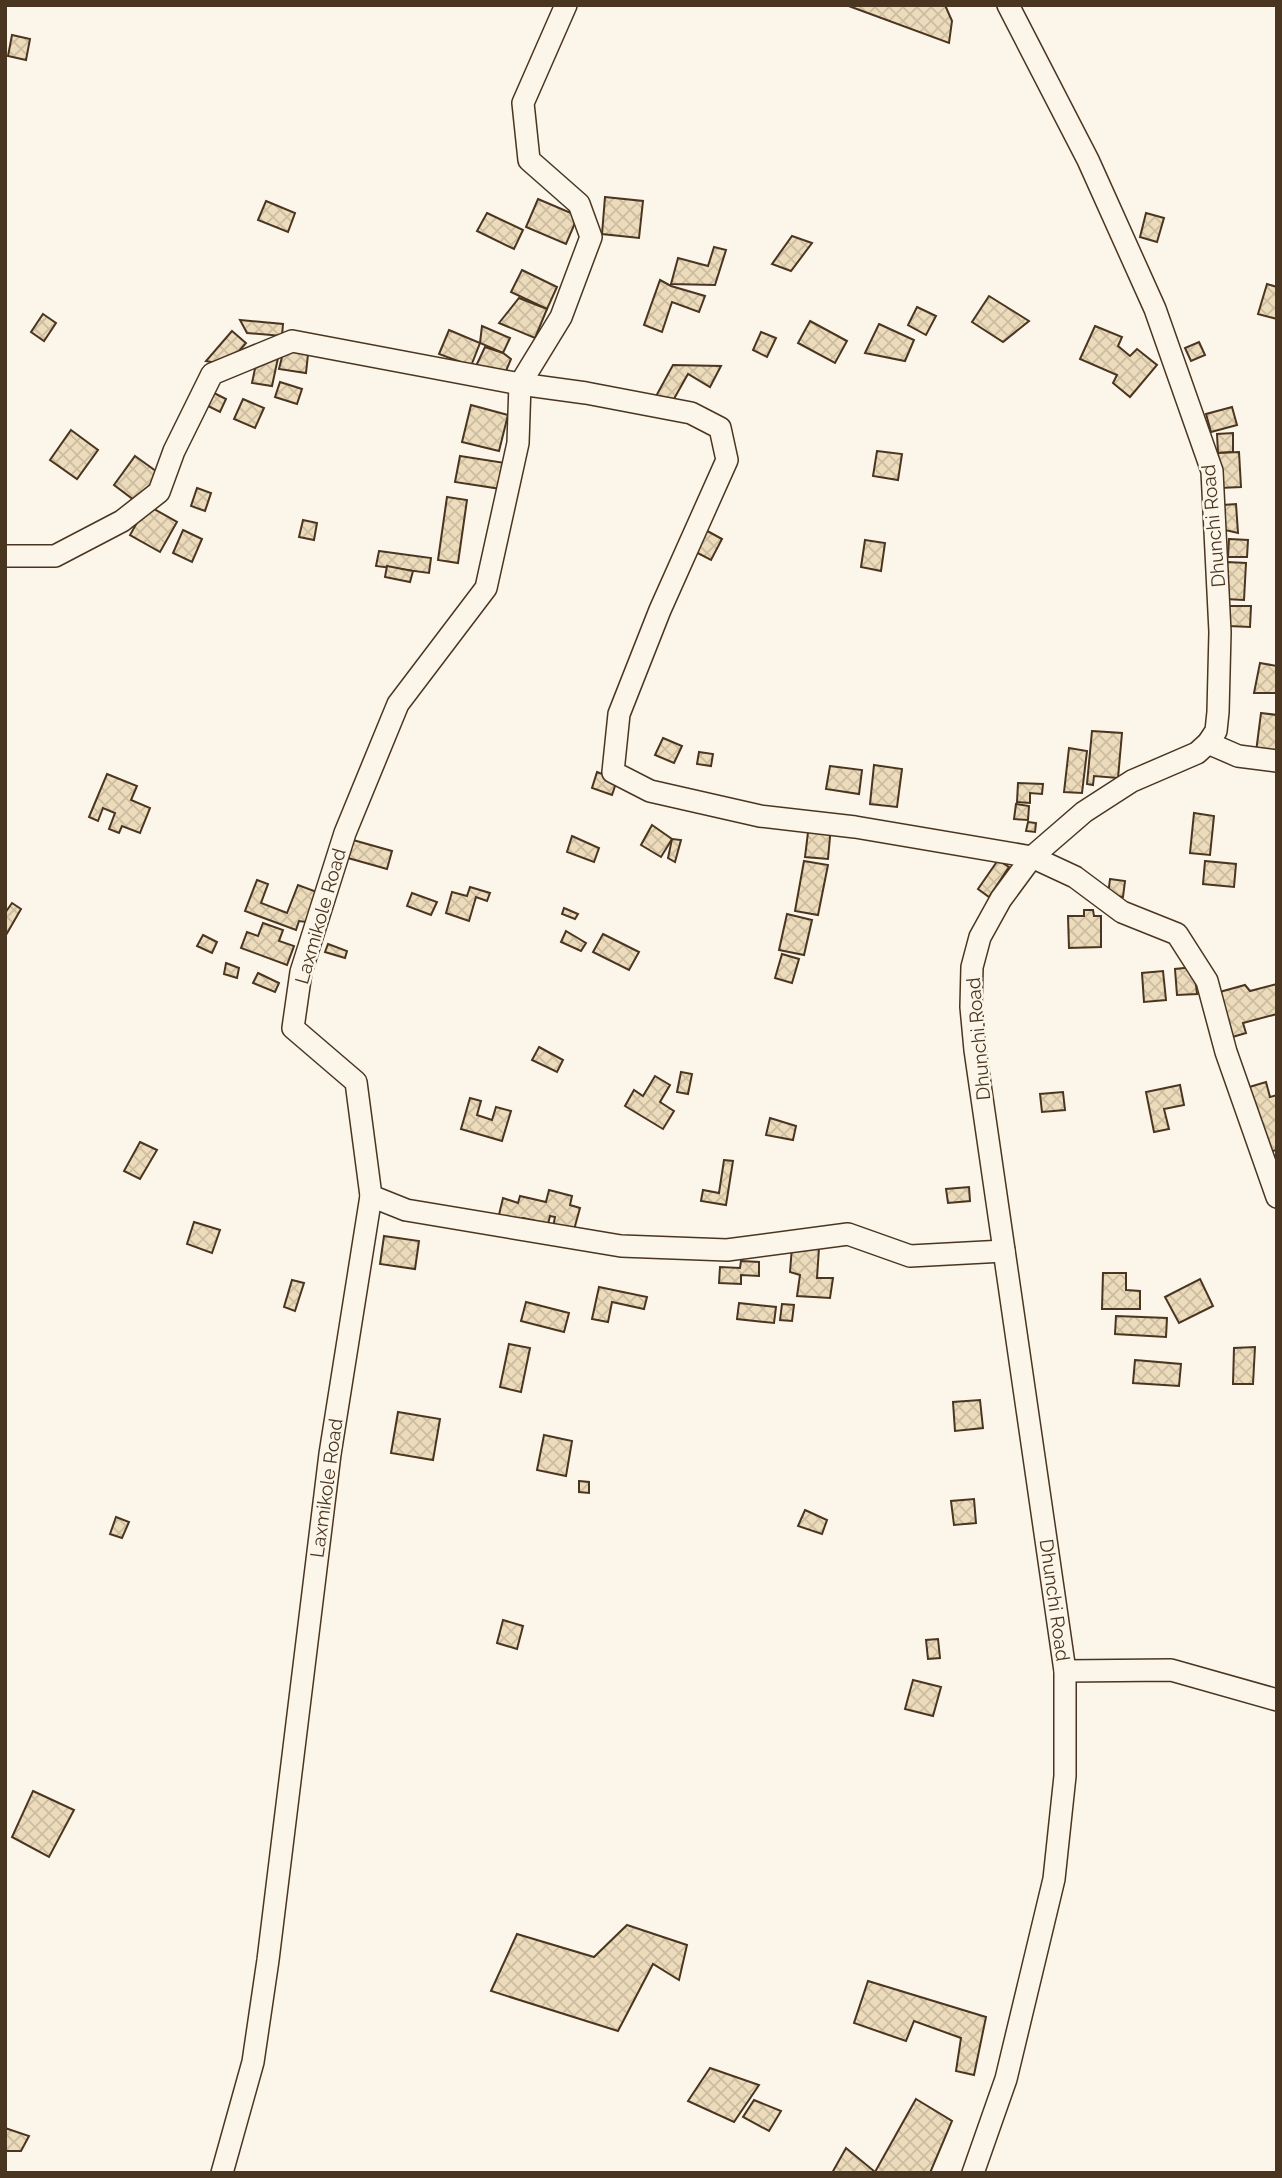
<svg xmlns="http://www.w3.org/2000/svg" width="1282" height="2178" viewBox="0 0 1282 2178" font-family="Raleway,sans-serif">
	<defs>
		<pattern id="building-cross-hatch" width="8" height="8" patternUnits="userSpaceOnUse" patternTransform="scale(1.75)"><rect width="8" height="8" fill="#ecdcbc"/><path d="M0 0l8 8M0 8l8-8" fill="none" stroke="#ccbda1"/></pattern>
	</defs>
	<rect width="100%" height="100%" fill="#fbf6e9"/>
	<g fill="url(#building-cross-hatch)" stroke="#4a3520" stroke-width="2">
		<polygon points="846,5 945,5 952,21 949,43"/>
		<polygon points="12,35 30,39 26,60 8,56"/>
		<polygon points="605,197 643,201 639,238 602,234"/>
		<polygon points="538,199 578,216 566,244 526,227"/>
		<polygon points="266,201 295,213 288,232 258,220"/>
		<polygon points="487,213 523,230 514,249 477,231"/>
		<polygon points="1146,213 1164,218 1157,242 1140,237"/>
		<polygon points="792,236 812,243 791,271 772,264"/>
		<polygon points="714,247 726,250 715,285 671,284 678,258 708,266"/>
		<polygon points="522,270 557,287 547,309 511,292"/>
		<polygon points="660,280 671,286 705,296 699,312 672,302 662,332 644,325"/>
		<polygon points="1267,284 1277,287 1277,319 1258,314"/>
		<polygon points="989,296 1029,321 1003,342 972,322"/>
		<polygon points="519,298 547,309 535,338 499,323"/>
		<polygon points="917,307 936,316 926,335 908,325"/>
		<polygon points="43,314 56,323 44,341 31,332"/>
		<polygon points="240,320 283,324 282,336 247,333"/>
		<polygon points="810,321 847,341 835,363 798,343"/>
		<polygon points="879,324 914,340 905,361 865,353"/>
		<polygon points="482,326 510,338 503,353 480,343"/>
		<polygon points="1095,326 1122,337 1118,346 1130,356 1137,349 1157,365 1130,397 1113,383 1117,375 1080,359"/>
		<polygon points="449,330 480,343 471,366 439,354"/>
		<polygon points="232,331 246,343 227,365 206,361"/>
		<polygon points="761,332 776,338 767,357 753,350"/>
		<polygon points="1199,342 1205,355 1191,361 1185,348"/>
		<polygon points="485,347 503,353 511,359 503,378 476,366"/>
		<polygon points="284,349 308,354 306,373 279,369"/>
		<polygon points="278,358 272,386 252,383 257,359"/>
		<polygon points="673,365 721,366 710,387 688,374 670,406 655,398"/>
		<polygon points="280,382 302,389 297,404 275,397"/>
		<polygon points="210,391 226,399 220,412 204,404"/>
		<polygon points="243,399 264,408 255,428 234,419"/>
		<polygon points="471,405 508,415 499,451 462,442"/>
		<polygon points="1232,407 1237,425 1211,432 1206,414"/>
		<polygon points="71,430 98,450 77,479 50,460"/>
		<polygon points="1233,433 1233,452 1218,453 1217,434"/>
		<polygon points="877,451 902,454 898,480 873,476"/>
		<polygon points="1239,452 1241,487 1220,488 1218,453"/>
		<polygon points="135,456 160,474 138,503 114,485"/>
		<polygon points="460,456 505,463 501,489 455,482"/>
		<polygon points="197,488 211,493 205,511 191,506"/>
		<polygon points="447,497 467,500 458,563 438,560"/>
		<polygon points="1236,504 1238,533 1225,530 1223,505"/>
		<polygon points="147,505 177,522 160,552 130,535"/>
		<polygon points="303,520 317,523 314,540 299,537"/>
		<polygon points="700,527 722,539 711,560 688,548"/>
		<polygon points="183,530 202,539 192,562 173,553"/>
		<polygon points="1229,539 1248,540 1247,557 1228,557"/>
		<polygon points="865,540 885,543 881,571 861,567"/>
		<polygon points="379,551 431,558 429,573 376,566"/>
		<polygon points="1227,562 1246,563 1244,600 1225,599"/>
		<polygon points="387,566 413,571 410,582 385,577"/>
		<polygon points="1229,606 1251,606 1250,627 1229,626"/>
		<polygon points="1260,663 1277,666 1276,693 1254,693"/>
		<polygon points="1261,713 1277,715 1277,755 1256,752"/>
		<polygon points="1092,731 1122,733 1118,778 1094,776 1093,785 1087,784"/>
		<polygon points="663,738 682,746 674,763 655,755"/>
		<polygon points="1069,748 1087,751 1082,793 1064,792"/>
		<polygon points="699,752 713,754 711,766 697,764"/>
		<polygon points="874,765 902,769 897,807 870,804"/>
		<polygon points="830,766 862,770 859,794 826,789"/>
		<polygon points="597,772 617,780 612,795 592,788"/>
		<polygon points="107,774 137,786 131,800 150,808 140,833 122,826 119,833 109,829 115,813 103,808 98,821 89,817"/>
		<polygon points="1018,783 1043,784 1042,794 1030,793 1030,803 1017,802"/>
		<polygon points="1016,804 1029,806 1028,820 1014,819"/>
		<polygon points="1194,813 1214,816 1210,855 1190,853"/>
		<polygon points="1028,822 1036,823 1035,832 1026,831"/>
		<polygon points="809,824 831,826 828,859 805,857"/>
		<polygon points="652,825 672,839 661,857 641,845"/>
		<polygon points="572,836 599,848 594,862 567,852"/>
		<polygon points="672,839 681,840 675,862 668,858"/>
		<polygon points="353,840 392,851 387,869 348,858"/>
		<polygon points="998,860 1009,867 989,897 978,889"/>
		<polygon points="804,861 828,865 818,915 795,911"/>
		<polygon points="1205,861 1236,864 1234,887 1203,884"/>
		<polygon points="1110,879 1125,881 1123,897 1108,895"/>
		<polygon points="257,880 268,884 261,903 287,913 298,885 317,892 306,922 299,921 296,930 245,911"/>
		<polygon points="470,887 490,893 487,901 476,897 469,921 446,913 452,892 467,896"/>
		<polygon points="412,893 437,902 431,915 407,906"/>
		<polygon points="12,903 21,909 6,935 5,913"/>
		<polygon points="564,908 578,914 575,919 562,914"/>
		<polygon points="1084,910 1093,910 1094,916 1101,916 1101,947 1069,948 1068,916 1084,916"/>
		<polygon points="787,914 812,920 804,955 779,950"/>
		<polygon points="263,923 283,930 279,941 294,946 287,965 241,948 247,932 258,936"/>
		<polygon points="566,931 586,943 581,951 561,942"/>
		<polygon points="603,934 639,952 629,970 593,952"/>
		<polygon points="203,935 217,942 212,953 197,946"/>
		<polygon points="328,944 347,951 345,958 325,952"/>
		<polygon points="782,954 799,959 792,983 775,978"/>
		<polygon points="226,963 239,968 237,978 224,974"/>
		<polygon points="1194,967 1197,994 1177,995 1175,969"/>
		<polygon points="1163,971 1166,1000 1144,1002 1142,973"/>
		<polygon points="258,973 279,983 275,992 253,983"/>
		<polygon points="1277,984 1277,1014 1243,1023 1246,1033 1229,1038 1216,993 1245,985 1250,991"/>
		<polygon points="539,1047 563,1060 557,1072 532,1060"/>
		<polygon points="681,1072 692,1074 688,1094 677,1092"/>
		<polygon points="655,1076 670,1085 660,1102 674,1111 663,1129 625,1106 634,1090 643,1096"/>
		<polygon points="1266,1082 1270,1097 1277,1095 1277,1150 1263,1153 1246,1088"/>
		<polygon points="1180,1085 1184,1105 1164,1109 1169,1129 1154,1132 1146,1092"/>
		<polygon points="1063,1092 1065,1110 1042,1112 1040,1094"/>
		<polygon points="470,1098 481,1101 477,1115 492,1120 496,1107 511,1111 502,1141 461,1129"/>
		<polygon points="770,1118 796,1126 793,1140 766,1135"/>
		<polygon points="140,1142 157,1150 140,1179 124,1171"/>
		<polygon points="724,1160 733,1161 726,1205 701,1201 703,1190 719,1193"/>
		<polygon points="969,1187 970,1201 948,1203 946,1189"/>
		<polygon points="549,1190 572,1196 570,1205 580,1208 572,1237 552,1232 555,1217 550,1216 548,1224 523,1218 520,1229 497,1223 503,1198 518,1203 520,1196 546,1202"/>
		<polygon points="194,1222 220,1230 212,1253 187,1244"/>
		<polygon points="384,1236 419,1241 415,1269 380,1264"/>
		<polygon points="792,1247 819,1248 817,1278 833,1278 830,1298 797,1296 800,1275 790,1272"/>
		<polygon points="741,1261 759,1262 759,1276 741,1275 741,1284 719,1283 720,1267 740,1268"/>
		<polygon points="1103,1273 1126,1273 1126,1290 1140,1291 1140,1309 1102,1309"/>
		<polygon points="1200,1279 1213,1306 1179,1323 1165,1297"/>
		<polygon points="292,1280 304,1283 295,1311 284,1307"/>
		<polygon points="599,1287 647,1297 644,1309 612,1302 608,1322 592,1319"/>
		<polygon points="526,1302 569,1313 564,1332 521,1321"/>
		<polygon points="739,1303 776,1307 774,1323 737,1319"/>
		<polygon points="782,1304 794,1305 792,1321 780,1320"/>
		<polygon points="1116,1316 1167,1318 1166,1337 1115,1334"/>
		<polygon points="509,1344 530,1348 521,1392 500,1387"/>
		<polygon points="1255,1347 1253,1384 1233,1384 1234,1348"/>
		<polygon points="1135,1360 1181,1364 1179,1386 1133,1383"/>
		<polygon points="980,1400 983,1428 955,1431 953,1402"/>
		<polygon points="398,1412 440,1419 433,1460 391,1453"/>
		<polygon points="544,1435 572,1441 566,1476 537,1470"/>
		<polygon points="579,1481 589,1482 589,1493 579,1492"/>
		<polygon points="974,1499 976,1523 954,1525 951,1501"/>
		<polygon points="805,1510 827,1520 822,1534 798,1526"/>
		<polygon points="116,1517 129,1522 122,1538 110,1534"/>
		<polygon points="503,1620 523,1626 517,1649 497,1643"/>
		<polygon points="938,1639 940,1658 928,1659 926,1640"/>
		<polygon points="913,1680 941,1687 933,1716 905,1709"/>
		<polygon points="33,1791 74,1810 49,1857 12,1837"/>
		<polygon points="627,1925 687,1945 679,1980 653,1964 618,2031 491,1991 517,1934 594,1957"/>
		<polygon points="868,1981 986,2017 974,2075 956,2071 961,2038 914,2021 906,2041 854,2023"/>
		<polygon points="710,2068 759,2085 734,2122 688,2101"/>
		<polygon points="916,2099 952,2121 930,2173 832,2173 846,2148 875,2172"/>
		<polygon points="754,2100 781,2111 769,2131 743,2117"/>
		<polygon points="5,2128 29,2136 21,2151 5,2151"/>
	</g>
	<g fill="none" stroke-linecap="round" stroke-linejoin="round">
		<g stroke="#4a3520" stroke-width="24">
			<g id="minor">
				<polyline points="5,556 55,556 122,521 159,492 174,451 212,374 292,341 520,384 586,393 691,413 720,428 727,460 660,610 619,714 613,772 650,791 760,816 855,827 1032,857 1075,877 1122,912 1177,934 1207,981 1226,1052 1277,1197"/>
				<polyline points="1208,743 1238,756 1277,761"/>
				<polyline points="371,1196 406,1210 621,1246 727,1250 848,1234 910,1256 1004,1251"/>
				<polyline points="1065,1671 1171,1670 1277,1700"/>
				<polyline points="222,2173 253,2062 268,1960 330,1454 371,1196 356,1082 293,1028 301,972 345,833 398,704 486,588 518,443 520,384 561,317 591,237 579,204 529,160 523,103 566,5"/>
				<polyline points="973,2173 1006,2079 1054,1879 1065,1776 1065,1671 975,1050 971,1007 972,967 980,937 1001,899 1032,857 1084,812 1132,781 1197,753 1208,743 1216,731 1218,712 1220,632 1212,471 1155,309 1088,160 1008,5"/>
			</g>
		</g>
		<use href="#minor" stroke="#fbf6e9" stroke-width="21"/>
	</g>
	<g text-anchor="middle" stroke-width="5" stroke-linejoin="round" paint-order="stroke">
		<g font-size="19" fill="#4a3520" stroke="#fbf6e9">
			<text transform="translate(1213 526) rotate(-95)" y="7">Dhunchi Road</text>
			<text transform="translate(320 916) rotate(-74)" y="7">Laxmikole Road</text>
			<text transform="translate(978 1039) rotate(-95)" y="7">Dhunchi Road</text>
			<text transform="translate(326 1488) rotate(-82)" y="7">Laxmikole Road</text>
			<text transform="translate(1055 1600) rotate(82)" y="7">Dhunchi Road</text>
		</g>
	</g>
	<rect width="1282" height="2178" fill="none" stroke="#4a3520" stroke-width="14"/>
</svg>
